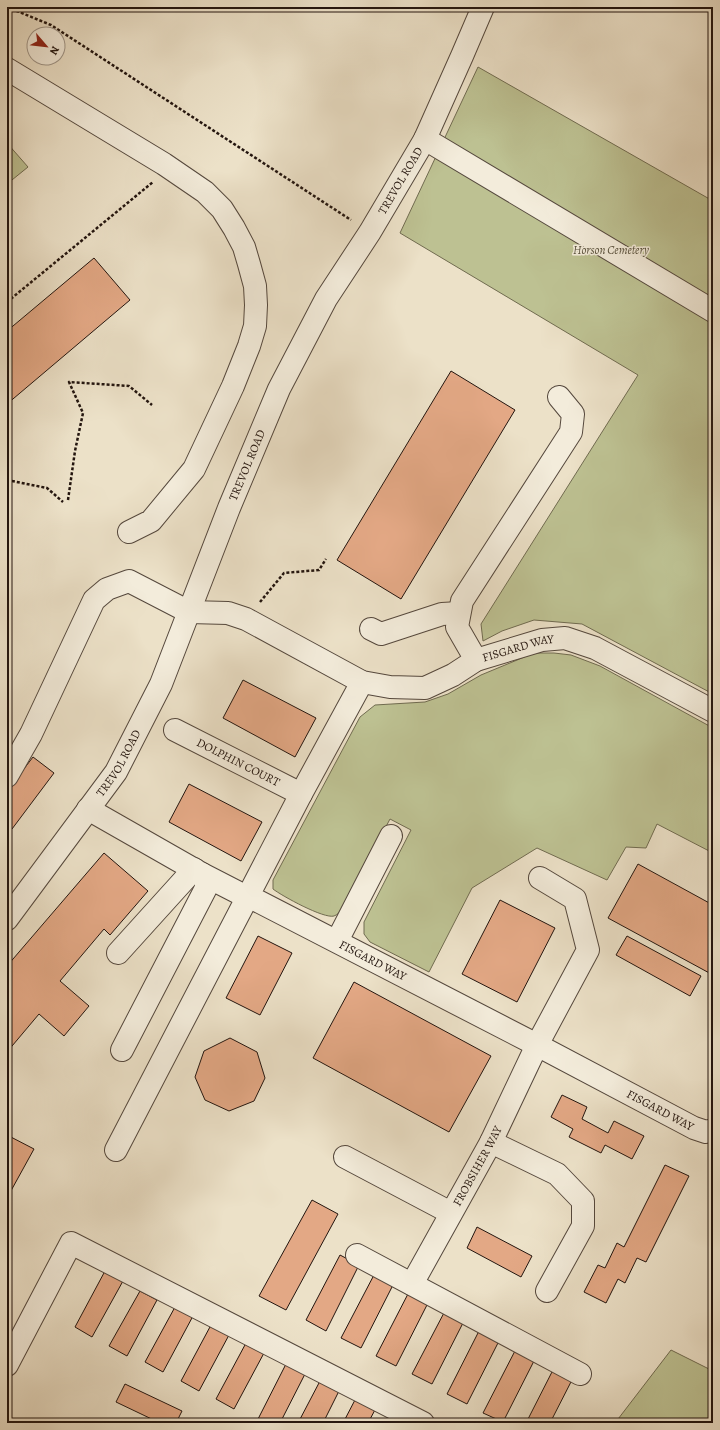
<svg xmlns="http://www.w3.org/2000/svg" width="720" height="1430" viewBox="0 0 720 1430" font-family="Alegreya,serif">
	<rect width="100%" height="100%" fill="#ece1c8"/>
	<filter id="stains"><feTurbulence type="fractalNoise" baseFrequency=".005" numOctaves="4"/><feColorMatrix values="0 0 0 0 .2 0 0 0 0 .09 0 0 0 0 .02 0 0 0 .5 -.17"/></filter>
	<radialGradient id="worn" r=".72"><stop offset=".6" stop-color="#630" stop-opacity="0"/><stop offset="1" stop-color="#630" stop-opacity=".3"/></radialGradient>
	<g fill="#bdc192" stroke="#706b50">
		<polygon points="478,67 713,201 713,694 582,624 534,620 502,631 483,641 481,624 638,375 400,233"/>
		<polygon points="7,143 28,167 7,184"/>
		<path d="M534 653H554L571 655 600 666 713 728V853L657 824 646 848 626 847 607 880 537 848 472 888 429 972 370 942 364 934V922L411 830 390 819 342 910C340 912 337 915 334 916 324 919 282 896 273 889V880L360 717 375 705 425 702 448 694 481 675Z"/>
		<polygon points="671,1350 713,1371 713,1423 615,1423"/>
	</g>
	<g fill="#e3a885" stroke="#23150f">
		<polygon points="94,258 130,300 7,404 7,331"/>
		<polygon points="451,371 515,410 401,599 337,560"/>
		<polygon points="243,680 316,718 295,757 223,718"/>
		<polygon points="33,757 54,773 12,829 7,826 7,791"/>
		<polygon points="189,784 262,822 241,861 169,822"/>
		<polygon points="104,853 148,891 110,935 104,929 60,981 89,1006 64,1036 39,1014 7,1052 7,966"/>
		<polygon points="638,864 713,905 713,975 608,918"/>
		<polygon points="500,900 555,928 517,1002 462,974"/>
		<polygon points="258,936 292,953 260,1015 226,998"/>
		<polygon points="627,936 701,976 690,996 616,955"/>
		<polygon points="354,982 491,1056 449,1132 313,1058"/>
		<polygon points="230,1038 257,1052 265,1078 254,1101 229,1111 205,1100 195,1077 204,1051"/>
		<polygon points="562,1095 587,1107 582,1119 608,1133 614,1121 644,1136 632,1159 605,1145 601,1153 569,1137 573,1129 551,1117"/>
		<polygon points="7,1135 34,1149 7,1198"/>
		<polygon points="665,1165 689,1176 646,1262 637,1258 625,1283 618,1279 606,1303 584,1292 598,1265 605,1268 617,1243 624,1247"/>
		<polygon points="312,1200 338,1214 286,1310 259,1296"/>
		<polygon points="477,1227 532,1256 521,1277 467,1248"/>
		<polygon points="340,1255 359,1265 326,1331 306,1320"/>
		<polygon points="105,1271 123,1281 92,1337 75,1327"/>
		<polygon points="375,1273 394,1283 361,1348 341,1338"/>
		<polygon points="410,1290 429,1301 396,1366 376,1356"/>
		<polygon points="140,1291 157,1300 127,1356 109,1346"/>
		<polygon points="175,1307 193,1316 163,1372 145,1362"/>
		<polygon points="446,1309 465,1319 432,1384 412,1374"/>
		<polygon points="211,1325 229,1335 199,1391 181,1381"/>
		<polygon points="480,1329 500,1339 467,1404 447,1394"/>
		<polygon points="246,1343 264,1353 234,1409 216,1399"/>
		<polygon points="517,1347 536,1357 503,1422 483,1413"/>
		<polygon points="286,1364 305,1374 280,1423 256,1423"/>
		<polygon points="555,1366 574,1376 550,1423 526,1423"/>
		<polygon points="320,1381 339,1391 323,1423 298,1423"/>
		<polygon points="125,1384 182,1411 176,1423 160,1423 116,1402"/>
		<polygon points="356,1398 376,1408 368,1423 343,1423"/>
		<polygon points="390,1417 402,1423 387,1423"/>
	</g>
	<g fill="none" stroke-linecap="round" stroke-linejoin="round">
		<g stroke="#55483d" stroke-width="24">
			<g id="minor">
				<polyline points="7,69 164,164 205,192 222,209 234,228 244,247 249,264 255,286 256,305 255,326 249,346 233,386 194,469 151,521 129,532"/>
				<polyline points="425,139 713,311"/>
				<polyline points="371,629 381,634 442,614 459,613"/>
				<polyline points="476,660 457,627 462,601 571,432 573,414 559,397"/>
				<path id="s1" d="M362 682 301 794 248 896 537 1045 694 1128 706 1132 713 1130"/>
				<path id="s2" d="M175 730 301 794"/>
				<path id="s3" d="M7 776 31 734 94 600 107 589 129 581 189 612 228 613 246 619 362 682 390 687 425 688 453 675 476 660 542 640 565 638 595 648 713 711"/>
				<polyline points="88,809 202,874 206,881 206,888 122,1050"/>
				<polyline points="202,874 237,892"/>
				<path id="s4" d="M7 919 116 772 161 684 229 508 279 389 326 299 370 232 425 139 462 56 483 7"/>
				<polyline points="337,941 391,836"/>
				<polyline points="118,953 194,869"/>
				<polyline points="491,1142 557,1174 583,1201 583,1226 547,1291"/>
				<polyline points="116,1150 248,896"/>
				<polyline points="345,1157 451,1213"/>
				<polyline points="357,1255 580,1374"/>
				<path id="s5" d="M412 1284 491 1142 537 1045 588 950 575 899 540 878"/>
				<polyline points="7,1365 71,1243 423,1423"/>
			</g>
		</g>
		<g stroke="#23150f" stroke-width="2.5" stroke-dasharray="3 2" stroke-linecap="butt">
			<polyline points="7,7 51,25 351,220"/>
			<polyline points="7,302 153,182"/>
			<polyline points="7,480 47,488 63,502"/>
			<polyline points="68,500 75,451 83,413 69,382 129,386 152,405"/>
			<polyline points="260,602 284,573 319,570 326,559"/>
		</g>
		<use href="#minor" stroke="#f3ecdb" stroke-width="22"/>
	</g>
	<g text-anchor="middle" stroke-width="3" stroke-linejoin="round" paint-order="stroke">
		<g font-size="12" fill="#23150f" stroke="#f3ecdb">
			<text dy="4" stroke="none"><textPath href="#s4" startOffset="841">TREVOL ROAD</textPath></text>
			<text dy="4" stroke="none"><textPath href="#s4" startOffset="517">TREVOL ROAD</textPath></text>
			<text dy="4" stroke="none"><textPath href="#s3" startOffset="660">FISGARD WAY</textPath></text>
			<text dy="4" stroke="none"><textPath href="#s4" startOffset="192">TREVOL ROAD</textPath></text>
			<text dy="4" stroke="none"><textPath href="#s2" startOffset="71">DOLPHIN COURT</textPath></text>
			<text dy="4" stroke="none"><textPath href="#s1" startOffset="383">FISGARD WAY</textPath></text>
			<text dy="4" stroke="none"><textPath href="#s1" startOffset="707">FISGARD WAY</textPath></text>
			<text dy="4" stroke="none"><textPath href="#s5" startOffset="135">FROBSIHER WAY</textPath></text>
		</g>
		<g font-size="12" font-style="italic" fill="#59513d" stroke="#f3ecdb">
			<text x="611" y="254">Horson Cemetery</text>
		</g>
	</g>
	<rect width="720" height="1430" fill="none" stroke="#ece1c8" stroke-width="24"/>
	<rect x="8" y="8" width="704" height="1414" fill="none" stroke="#23150f" stroke-width="2"/>
	<rect x="12" y="12" width="696" height="1406" fill="none" stroke="#23150f"/>
	<g transform="translate(46 46) rotate(118)"><circle r="19" fill="#f3ecdb" stroke="#a09689"/>
	<path d="M0-3L7 15L0 10L-7 15Z" fill="#8f2418"/>
	<text y="-6" font-size="11" font-weight="bold" text-anchor="middle" fill="#23150f">N</text>
	</g>
	<rect width="100%" height="100%" filter="url(#stains)"/>
	<rect width="100%" height="100%" fill="url(#worn)"/>
</svg>
